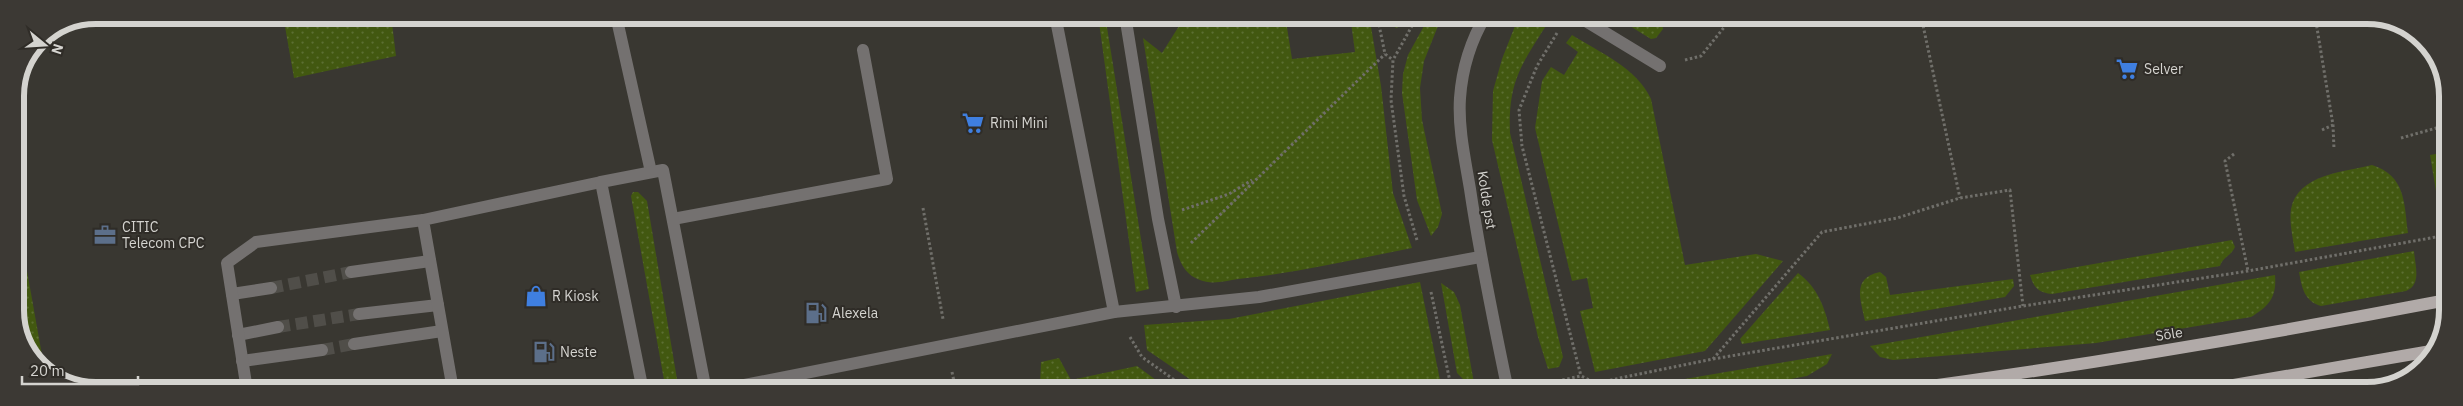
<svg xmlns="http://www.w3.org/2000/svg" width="2463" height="406" viewBox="0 0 2463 406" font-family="'IBM Plex Sans',sans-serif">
	<defs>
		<pattern id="grass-dots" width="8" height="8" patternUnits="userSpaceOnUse" patternTransform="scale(1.25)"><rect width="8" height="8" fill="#425810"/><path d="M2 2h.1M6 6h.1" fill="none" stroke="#5c6f32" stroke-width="1.8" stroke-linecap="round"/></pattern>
	</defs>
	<rect width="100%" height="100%" fill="#393731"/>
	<g fill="url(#grass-dots)">
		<polygon points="283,15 391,15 396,56 294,78"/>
		<polygon points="1098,15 1105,15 1149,289 1136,292"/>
		<path d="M1186 15H1285L1292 59 1355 52 1350 15H1369L1381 86 1393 193 1412 248C1355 259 1297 273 1238 279 1226 281 1211 285 1200 280 1186 275 1181 265 1177 252L1143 38 1162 53Z"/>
		<polygon points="1386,15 1407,15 1401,26 1396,28 1387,21"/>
		<polygon points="1430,15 1437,17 1438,26 1424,61 1420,88 1422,120 1442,214 1438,227 1431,236 1417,200 1402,93 1403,74 1408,55"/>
		<polygon points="1612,15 1653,15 1662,22 1663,29 1656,38 1651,39"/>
		<path d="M1533 16 1549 21C1522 64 1508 80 1510 133L1563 357 1559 367 1548 369 1538 337 1492 140 1493 91 1502 59 1515 26 1524 19Z"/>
		<path d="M1572 35C1599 52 1637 68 1651 99L1685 265 1756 254 1783 261 1705 351 1595 372 1580 311 1593 308 1587 278 1572 281 1535 128 1542 81 1551 67 1564 75 1578 52 1566 43Z"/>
		<polygon points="2447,152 2447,226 2442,227 2430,155"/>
		<path d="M2372 165C2406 176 2404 203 2408 233L2295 252C2293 239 2289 222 2291 209 2298 174 2344 172 2372 165Z"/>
		<polygon points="633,192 638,192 647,201 679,391 666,391 631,196"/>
		<polygon points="16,209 45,372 18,331"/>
		<path d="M2232 240 2235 247C2231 256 2223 257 2220 266L2052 294C2038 292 2034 288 2030 275Z"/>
		<path d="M2414 251C2415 265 2422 285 2406 291L2321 306C2304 301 2302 288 2299 272Z"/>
		<path d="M1880 272 1886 277 1890 295 2013 279 2014 286 2005 297 1865 321C1861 300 1851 278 1880 272Z"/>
		<path d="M1798 273C1818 288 1824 306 1830 330L1742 344 1740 339Z"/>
		<path d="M2275 275C2277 297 2269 306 2251 317L2096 343 1893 360 1880 357 1870 346Z"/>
		<polygon points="1420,282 1440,380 1374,391 1207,391 1147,350 1144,325 1229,319"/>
		<polygon points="1441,283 1454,292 1460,305 1474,383 1465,381 1457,373"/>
		<polygon points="1832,354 1827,364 1807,376 1724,391 1632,391 1632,388"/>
		<polygon points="1059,358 1071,380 1137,366 1171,391 1016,391 1040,386 1041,362"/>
		<polygon points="2406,377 2368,391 2321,391"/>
	</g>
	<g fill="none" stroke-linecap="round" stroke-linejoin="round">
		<g stroke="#504e49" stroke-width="12" stroke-dasharray="12 6" stroke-linecap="butt">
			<polyline points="271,288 351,272"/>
			<polyline points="278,327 359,314"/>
			<polyline points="322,350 354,344"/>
		</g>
		<g stroke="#706f6a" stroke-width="3" stroke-dasharray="2.5 2.5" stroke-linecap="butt">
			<polyline points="1377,15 1385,54 1393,60"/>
			<polyline points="1921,16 1960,198"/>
			<polyline points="2315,16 2333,125 2334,149"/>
			<polyline points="1557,33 1537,66 1519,110 1522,146 1581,376"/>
			<polyline points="1685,60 1701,56 1734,15"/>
			<polyline points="2322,130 2333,125"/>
			<polyline points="2401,138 2447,125"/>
			<polyline points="2234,154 2225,161 2248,271"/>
			<polyline points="923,208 943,319"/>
			<polyline points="1182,210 1229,194 1252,180"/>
			<polyline points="1417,240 1404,196 1391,100 1393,60 1418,15"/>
			<polyline points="1191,243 1385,54"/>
			<polyline points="1431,292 1452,391"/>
			<polyline points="1130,337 1142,357 1190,391"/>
			<polyline points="1713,359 1822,232 1897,218 1960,198 2010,190 2023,306"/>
			<polyline points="952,372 956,391"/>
			<polyline points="1533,386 1581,376 1596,383 1713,359 2023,306 2248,271 2447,235"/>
		</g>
		<g stroke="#747170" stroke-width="12">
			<polyline points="1055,15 1114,312"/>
			<polyline points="1125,15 1158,219 1176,307"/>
			<path d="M1486 15C1471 40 1462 70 1460 98 1458 128 1465 159 1470 189 1480 257 1494 324 1508 391"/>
			<polyline points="1576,15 1660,66"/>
			<polyline points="617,20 651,172"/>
			<polyline points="673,219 887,179 863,50"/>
			<polyline points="351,272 430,261"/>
			<polyline points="232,294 271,288"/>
			<polyline points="359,314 438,305"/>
			<polyline points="238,335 278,327"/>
			<polyline points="354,344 442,331"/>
			<polyline points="242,361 322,350"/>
			<polyline points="2015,375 2019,391"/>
			<polyline points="247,390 227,263 256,242 423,220"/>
			<polyline points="453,390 423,220 601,182"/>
			<polyline points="643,391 601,182 663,170 706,391"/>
			<polyline points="714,391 1114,312 1259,297 1480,257"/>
		</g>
		<g stroke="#b1aaa8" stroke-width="12">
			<path d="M1894 391C2080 366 2264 335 2447 300"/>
			<polyline points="2199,391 2431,351"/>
		</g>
	</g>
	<defs>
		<g id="supermarket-bare" transform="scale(1.725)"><path d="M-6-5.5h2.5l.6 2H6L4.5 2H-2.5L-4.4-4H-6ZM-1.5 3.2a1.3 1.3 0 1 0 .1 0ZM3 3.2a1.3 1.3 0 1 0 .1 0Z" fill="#3f7fe0" stroke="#2f2c27" stroke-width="2.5" paint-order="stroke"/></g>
		<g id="office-bare" transform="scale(1.725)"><path d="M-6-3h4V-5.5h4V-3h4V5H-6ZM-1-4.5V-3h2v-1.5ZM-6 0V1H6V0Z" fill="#5c6f8a" stroke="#2f2c27" stroke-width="2.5" paint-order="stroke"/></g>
		<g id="shop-bare" transform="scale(1.725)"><path d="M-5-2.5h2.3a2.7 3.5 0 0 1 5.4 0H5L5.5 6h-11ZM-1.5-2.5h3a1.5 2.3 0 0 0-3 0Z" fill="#3f7fe0" stroke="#2f2c27" stroke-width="2.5" paint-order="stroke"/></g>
		<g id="fuel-bare" transform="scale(1.725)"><path d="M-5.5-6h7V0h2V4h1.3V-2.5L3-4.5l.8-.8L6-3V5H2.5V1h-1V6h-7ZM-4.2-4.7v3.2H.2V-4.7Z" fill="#5c6f8a" stroke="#2f2c27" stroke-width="2.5" paint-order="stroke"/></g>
	</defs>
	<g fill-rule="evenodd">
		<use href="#supermarket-bare" x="2127" y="69"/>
		<use href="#supermarket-bare" x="973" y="123"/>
		<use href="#office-bare" x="105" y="235"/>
		<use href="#shop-bare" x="536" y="296"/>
		<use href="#fuel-bare" x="816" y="313"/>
		<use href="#fuel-bare" x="544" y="352"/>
	</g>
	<g text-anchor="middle" stroke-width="4" stroke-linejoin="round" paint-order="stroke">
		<g font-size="14" fill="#d4d3cf" stroke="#2f2c27" text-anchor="start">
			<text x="2144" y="74">Selver</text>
			<text x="990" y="128">Rimi Mini</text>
			<text x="122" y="232">CITIC<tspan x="122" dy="16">Telecom CPC</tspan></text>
			<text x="552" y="301">R Kiosk</text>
			<text x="832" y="318">Alexela</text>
			<text x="560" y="357">Neste</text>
		</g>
		<g font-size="14" fill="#d4d3cf" stroke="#2f2c27">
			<text transform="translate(1487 200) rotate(81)" y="5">Kolde pst</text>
			<text transform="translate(2169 334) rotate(-9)" y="5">Sõle</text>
		</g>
	</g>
	<path d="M0 0H2463V406H0ZM96 24H2367A72 72 0 0 1 2439 96V310A72 72 0 0 1 2367 382H96A72 72 0 0 1 24 310V96A72 72 0 0 1 96 24Z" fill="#3c3934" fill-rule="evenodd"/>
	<path fill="none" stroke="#d4d3cf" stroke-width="6" d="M96 24H2367A72 72 0 0 1 2439 96V310A72 72 0 0 1 2367 382H96A72 72 0 0 1 24 310V96A72 72 0 0 1 96 24Z"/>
	<g transform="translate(45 45) rotate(108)" stroke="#2f2c27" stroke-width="4" paint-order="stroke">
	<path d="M0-4L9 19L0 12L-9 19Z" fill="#d4d3cf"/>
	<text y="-8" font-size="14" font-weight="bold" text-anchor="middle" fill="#d4d3cf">N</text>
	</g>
	<path d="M22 376v8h116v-8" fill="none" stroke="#d4d3cf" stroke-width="2.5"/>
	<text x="30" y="376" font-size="15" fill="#d4d3cf" stroke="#2f2c27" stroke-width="4" paint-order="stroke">20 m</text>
</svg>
